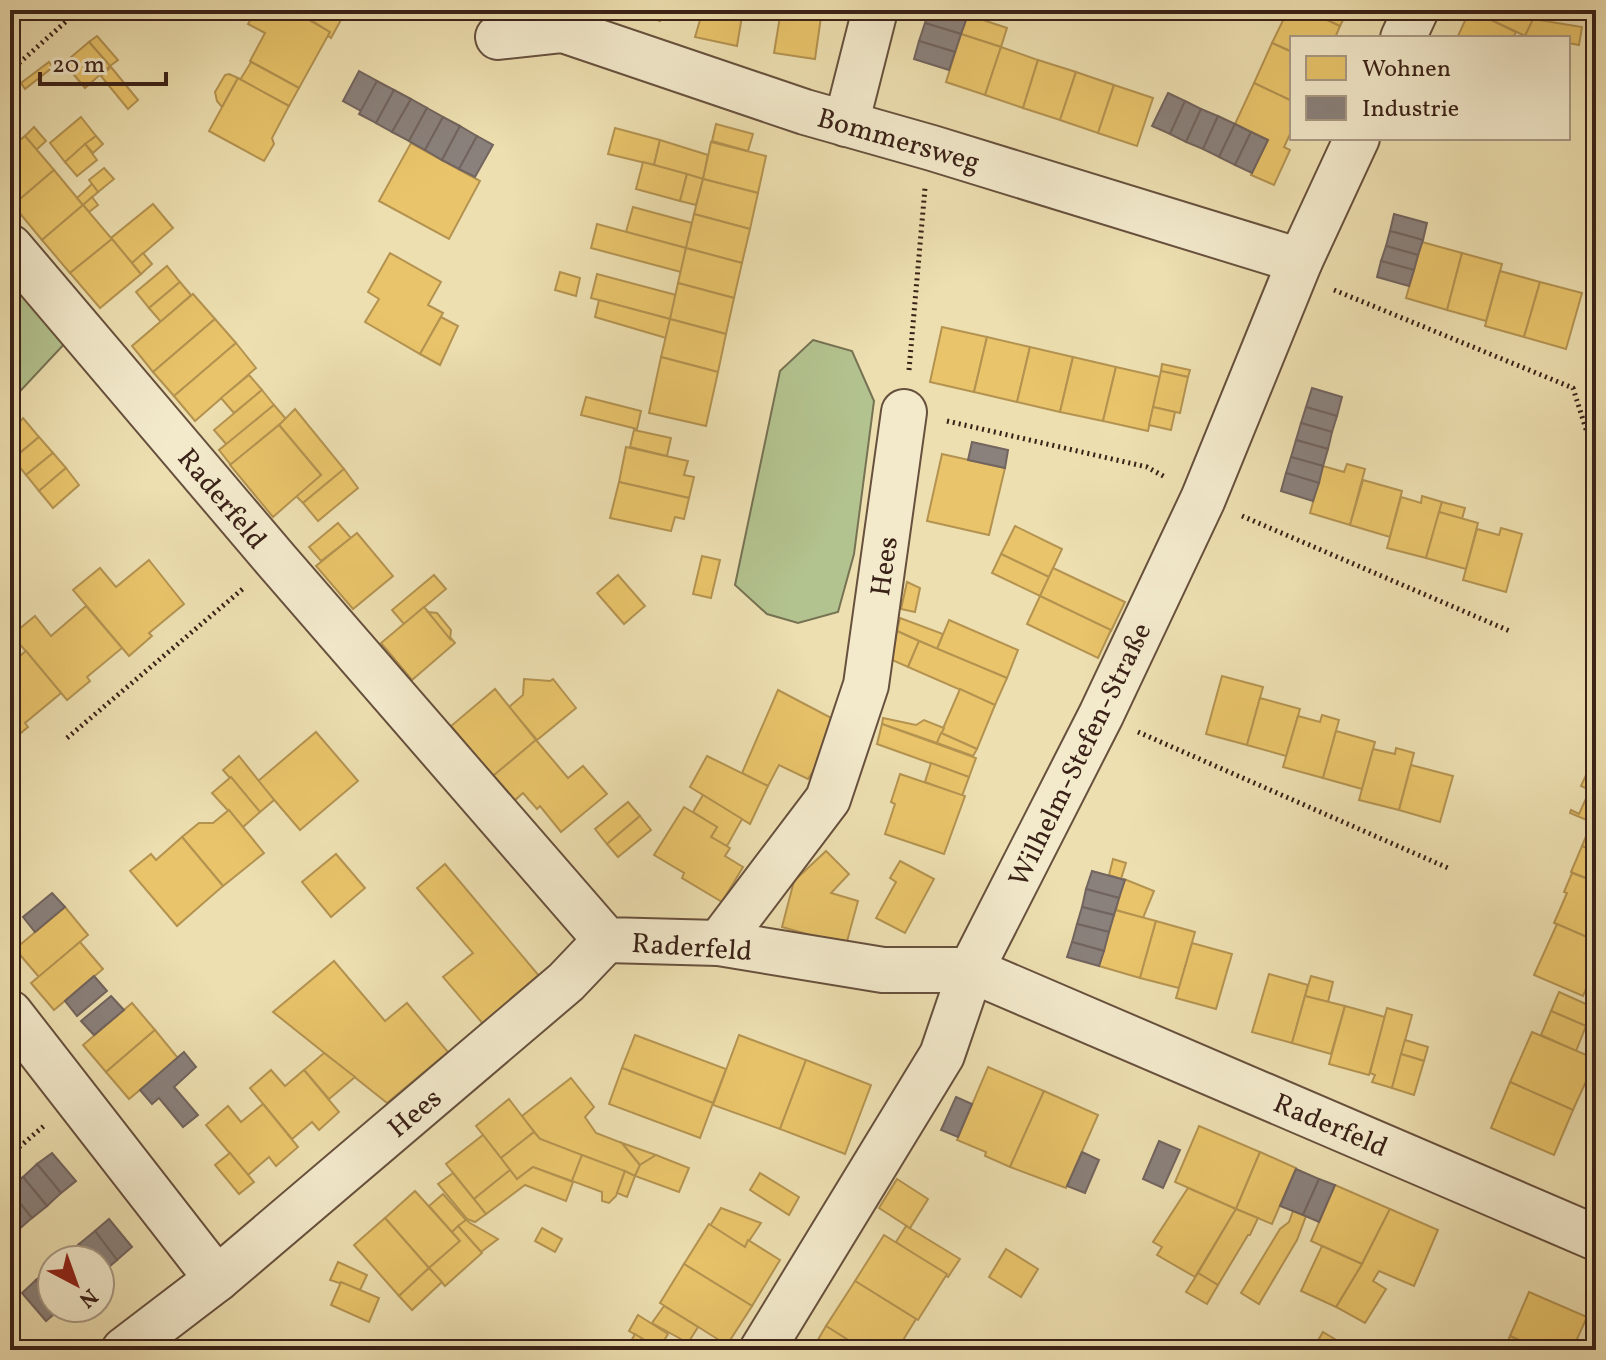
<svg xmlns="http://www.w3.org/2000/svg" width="1606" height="1360" viewBox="0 0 1606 1360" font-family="Vollkorn,serif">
	<rect width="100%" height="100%" fill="#eddfb0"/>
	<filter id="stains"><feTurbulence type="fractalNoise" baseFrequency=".0025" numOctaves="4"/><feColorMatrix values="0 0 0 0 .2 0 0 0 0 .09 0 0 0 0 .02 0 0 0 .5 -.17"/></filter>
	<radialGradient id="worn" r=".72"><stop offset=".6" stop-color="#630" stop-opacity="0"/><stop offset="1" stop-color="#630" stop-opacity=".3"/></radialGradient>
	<g fill="#b3c38f" stroke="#767253" stroke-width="2">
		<polygon points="10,276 68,340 10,402"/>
		<polygon points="813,340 852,351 874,401 854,554 838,612 798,623 767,614 735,585 780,371"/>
	</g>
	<g fill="#e9c46a" stroke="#b49351" stroke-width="2">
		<polygon points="256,10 291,10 330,32 299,88 250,61 265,33 248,24"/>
		<polygon points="295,10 327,10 342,18 331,38 328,36 330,32"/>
		<polygon points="624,10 663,10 660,21"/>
		<polygon points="703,10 743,10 737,46 695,37"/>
		<polygon points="781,10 822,10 815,59 774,53"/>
		<polygon points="1288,10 1306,10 1340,26 1335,38 1292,38 1292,52 1272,43"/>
		<polygon points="1306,10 1348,10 1340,26"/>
		<polygon points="1470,10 1538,10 1525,36"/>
		<polygon points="1470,10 1516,32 1513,38 1457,38"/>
		<polygon points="968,15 1007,28 1001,47 961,34"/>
		<polygon points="1533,19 1582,27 1579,45 1568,43 1568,38 1525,36"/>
		<polygon points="961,34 1001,47 985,95 946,82"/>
		<polygon points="97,36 118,60 110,66 89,42"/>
		<polygon points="89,42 110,66 85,88 64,63"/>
		<polygon points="1272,43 1292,52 1292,101 1254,83"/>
		<polygon points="1001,47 1038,60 1023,108 985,95"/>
		<polygon points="1038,60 1076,72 1060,120 1023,108"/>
		<polygon points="49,62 53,67 25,89 21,83"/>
		<polygon points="251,62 299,88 289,106 240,80"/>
		<polygon points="111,67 138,100 128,109 101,76"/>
		<polygon points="1076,72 1114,85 1098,133 1060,120"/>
		<polygon points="229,74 238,78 222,107 217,101 215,92 225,75"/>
		<polygon points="238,78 289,106 272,138 274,144 264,161 209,131"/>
		<polygon points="1254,83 1292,101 1292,130 1284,147 1290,150 1274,185 1251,175 1268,140 1235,124"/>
		<polygon points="1114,85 1153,98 1137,146 1098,133"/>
		<polygon points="81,117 96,136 65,162 50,143"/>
		<polygon points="716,124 753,134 748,151 712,141"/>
		<polygon points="34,127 46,141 36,150 25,136"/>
		<polygon points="615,128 660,140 654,165 608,154"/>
		<polygon points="25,136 54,170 13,205 10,202 10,148"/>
		<polygon points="96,136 103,144 93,153 85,144"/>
		<polygon points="660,140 708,155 703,179 654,165"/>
		<polygon points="711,142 766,156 758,193 703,179"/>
		<polygon points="411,143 480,181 449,239 379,201"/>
		<polygon points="85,144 97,160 77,176 65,162"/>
		<polygon points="643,162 687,174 680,201 636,189"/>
		<polygon points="104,168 114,179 98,192 89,180"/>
		<polygon points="54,170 83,205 42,240 13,205"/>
		<polygon points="687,174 703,179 696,205 680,201"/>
		<polygon points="703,179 758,193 750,229 694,214"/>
		<polygon points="92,184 98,192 83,205 77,198"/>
		<polygon points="92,197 98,205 89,212 83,205"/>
		<polygon points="153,204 173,228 132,263 111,238"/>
		<polygon points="83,205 112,239 70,273 42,240"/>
		<polygon points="633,207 692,223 686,248 626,232"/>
		<polygon points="694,214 750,229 742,263 686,248"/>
		<polygon points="597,224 686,248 681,272 591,248"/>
		<polygon points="112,239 141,274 100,308 70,273"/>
		<polygon points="1422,242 1462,253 1447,310 1406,298"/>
		<polygon points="686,248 742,263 734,298 678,283"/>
		<polygon points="143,253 152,264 141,274 132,263"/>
		<polygon points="390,253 441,282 428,305 443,313 420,354 365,322 379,299 368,292"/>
		<polygon points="1462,253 1502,264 1486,321 1447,310"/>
		<polygon points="167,266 180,282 149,308 136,292"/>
		<polygon points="1500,271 1540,282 1524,337 1485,326"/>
		<polygon points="560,272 580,278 576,296 555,290"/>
		<polygon points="597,274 676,295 670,319 591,298"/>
		<polygon points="180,282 191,295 161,322 149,308"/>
		<polygon points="1540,282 1582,293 1566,349 1524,337"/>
		<polygon points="678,283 734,298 726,334 670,319"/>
		<polygon points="193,294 215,319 153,372 132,346"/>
		<polygon points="599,300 670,319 666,338 595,317"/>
		<polygon points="441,317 458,326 440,365 420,354"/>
		<polygon points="215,319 236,343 174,396 153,372"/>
		<polygon points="670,319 726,334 718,372 661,357"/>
		<polygon points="942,327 987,337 974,392 930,382"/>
		<polygon points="987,337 1030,347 1017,402 974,392"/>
		<polygon points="236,343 256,368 195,421 174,396"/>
		<polygon points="1030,347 1073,357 1060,412 1017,402"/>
		<polygon points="661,357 718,372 706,426 649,413"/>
		<polygon points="1073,357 1116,367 1103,421 1060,412"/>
		<polygon points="1162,364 1190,370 1188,377 1161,371"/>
		<polygon points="1116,367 1160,377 1148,431 1103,421"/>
		<polygon points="1161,371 1188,377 1180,413 1153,407"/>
		<polygon points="249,375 262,390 234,413 221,398"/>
		<polygon points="262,390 274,405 227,445 214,430"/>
		<polygon points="586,397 641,411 637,429 581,415"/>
		<polygon points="274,405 286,419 231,465 219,450"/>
		<polygon points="1153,407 1175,412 1171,430 1149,425"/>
		<polygon points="295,409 344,469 303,503 296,496 321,475 279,425"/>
		<polygon points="23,418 39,437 10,461 10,435"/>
		<polygon points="279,425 321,475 273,517 230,465"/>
		<polygon points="634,430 671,438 667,456 630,447"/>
		<polygon points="39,437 53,453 26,475 13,459"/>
		<polygon points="626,447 688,461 684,475 694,477 689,498 619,482"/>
		<polygon points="53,453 66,468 39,491 26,475"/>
		<polygon points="942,454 1005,468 989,535 927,521"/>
		<polygon points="1347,464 1365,469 1350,525 1310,513 1323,466 1344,472"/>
		<polygon points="66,468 79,485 53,508 39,491"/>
		<polygon points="344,469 358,488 318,521 303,503"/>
		<polygon points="1363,480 1402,491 1390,537 1350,525"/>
		<polygon points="619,482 689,498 684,519 675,517 671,531 610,518"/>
		<polygon points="1422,496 1442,502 1426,558 1387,548 1401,497 1421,503"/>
		<polygon points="1442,502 1465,508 1462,519 1439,512"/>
		<polygon points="1439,512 1478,523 1466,569 1426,558"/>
		<polygon points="338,523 351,538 321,561 309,547"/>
		<polygon points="1015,526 1062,549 1049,577 1001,554"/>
		<polygon points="1501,528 1522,534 1506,592 1463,580 1477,529 1499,535"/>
		<polygon points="357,533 393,576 353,609 316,566"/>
		<polygon points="1001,554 1049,577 1040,596 992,573"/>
		<polygon points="702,556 720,560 711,598 693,594"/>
		<polygon points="149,560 184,604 149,633 152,636 129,656 73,590 100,568 116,587"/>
		<polygon points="1053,568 1125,602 1111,631 1040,596"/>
		<polygon points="434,575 446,589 404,624 392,610"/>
		<polygon points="618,575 645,606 624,624 597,593"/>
		<polygon points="907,582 920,588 915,612 901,609"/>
		<polygon points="1040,596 1111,630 1098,658 1027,624"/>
		<polygon points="86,606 122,648 87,677 90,681 67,700 12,635 35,616 51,636"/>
		<polygon points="424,607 455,643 412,680 381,643"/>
		<polygon points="428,612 437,613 451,630 450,639"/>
		<polygon points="900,618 943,634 937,649 897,631"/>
		<polygon points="949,620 1018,650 1007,678 937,649"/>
		<polygon points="897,631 919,641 908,667 892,660"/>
		<polygon points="919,641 1007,678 995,705 908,667"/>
		<polygon points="26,651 61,693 25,723 28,727 10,742 10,664"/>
		<polygon points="1222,676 1263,687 1247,745 1206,734"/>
		<polygon points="524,679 550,681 553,679 576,708 537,740 509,707 523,695"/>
		<polygon points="495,689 536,740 493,776 451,726"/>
		<polygon points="960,689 995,705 977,749 941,733"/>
		<polygon points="778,690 837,721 824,754 808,779 779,765 768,786 742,773"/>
		<polygon points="1260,698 1300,709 1286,756 1247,745"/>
		<polygon points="1322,715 1339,720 1323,778 1283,767 1298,716 1320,722"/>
		<polygon points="883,718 916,725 924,720 944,728 937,743 882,724"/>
		<polygon points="882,724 976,758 969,777 877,744"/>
		<polygon points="1336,731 1375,742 1362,789 1323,778"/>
		<polygon points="316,732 358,781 300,830 258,781"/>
		<polygon points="941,733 977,749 973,756 937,743"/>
		<polygon points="536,740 568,778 583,766 607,794 561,832 540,806 537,809 523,793 514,801 493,776"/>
		<polygon points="1396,748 1414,753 1399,810 1359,800 1373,749 1395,754"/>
		<polygon points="239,756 274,800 260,812 223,770"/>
		<polygon points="707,756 768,786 750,824 690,787"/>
		<polygon points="1593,760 1596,762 1596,824 1570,813 1571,810 1579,814 1590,790 1581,786"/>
		<polygon points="931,763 969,777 962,796 925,782"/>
		<polygon points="1411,765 1453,776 1440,822 1399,810"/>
		<polygon points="900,774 965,796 944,854 885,834 895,804 891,802"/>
		<polygon points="231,777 260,812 243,827 212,793"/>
		<polygon points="703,795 742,819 727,846 711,837 717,827 693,812"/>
		<polygon points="628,802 640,816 607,844 595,829"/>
		<polygon points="684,807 717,827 711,837 730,848 725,856 743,867 722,902 682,878 684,873 654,855"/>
		<polygon points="229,810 264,853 223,886 182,837 199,823 213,823"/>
		<polygon points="640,816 651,830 618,857 607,844"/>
		<polygon points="1592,822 1596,824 1596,852 1582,846"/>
		<polygon points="182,837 223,886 177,926 130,871 151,854 156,860"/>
		<polygon points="1582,846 1596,852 1596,882 1571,872"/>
		<polygon points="826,851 849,874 831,893 858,901 846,945 782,927 794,881"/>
		<polygon points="336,854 365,888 331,917 302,882"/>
		<polygon points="1113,859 1126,863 1121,879 1109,875"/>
		<polygon points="900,861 934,879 905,933 876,918 896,882 890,878"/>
		<polygon points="445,864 540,977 484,1025 443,977 473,953 417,888"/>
		<polygon points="1572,873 1596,882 1596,941 1554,923 1567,893 1564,892"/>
		<polygon points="1124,879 1154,891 1143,918 1116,910"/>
		<polygon points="65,907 88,935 39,977 15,949"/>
		<polygon points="1115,910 1156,921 1140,978 1099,966"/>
		<polygon points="1156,921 1195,932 1179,988 1140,978"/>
		<polygon points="1557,924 1596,941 1596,966 1583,996 1534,975"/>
		<polygon points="80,942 103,969 54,1010 31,983"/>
		<polygon points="1192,943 1232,954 1216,1009 1176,998"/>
		<polygon points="334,961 385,1021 407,1003 448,1052 387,1103 273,1012"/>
		<polygon points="1269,974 1308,985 1292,1043 1252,1032"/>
		<polygon points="1311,976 1333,982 1328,1002 1305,996"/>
		<polygon points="1559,992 1595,1008 1586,1026 1551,1011"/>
		<polygon points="1305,996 1345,1006 1331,1054 1292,1043"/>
		<polygon points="132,1003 155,1030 106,1072 83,1045"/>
		<polygon points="1345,1006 1385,1017 1369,1075 1329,1064"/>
		<polygon points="1387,1008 1412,1015 1392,1088 1372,1082 1375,1075 1370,1073"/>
		<polygon points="1551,1011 1586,1026 1576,1051 1541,1035"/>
		<polygon points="155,1030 178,1058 129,1099 106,1072"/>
		<polygon points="1532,1032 1596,1059 1591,1078 1588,1077 1573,1110 1510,1082"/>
		<polygon points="635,1035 726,1069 713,1103 622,1068"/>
		<polygon points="739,1035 806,1060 780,1129 713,1105"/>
		<polygon points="1405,1040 1428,1047 1424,1061 1401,1054"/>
		<polygon points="324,1053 355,1077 329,1099 304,1070"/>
		<polygon points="1401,1054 1424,1061 1414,1095 1392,1088"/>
		<polygon points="806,1060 871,1085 845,1154 780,1129"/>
		<polygon points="988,1067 1044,1091 1010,1167 985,1156 986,1152 957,1140"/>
		<polygon points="622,1068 713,1103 700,1138 609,1104"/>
		<polygon points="271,1070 285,1086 304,1070 339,1112 319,1130 312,1122 292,1139 250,1088"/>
		<polygon points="571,1078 594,1107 585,1117 596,1133 622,1143 640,1165 635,1176 540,1139 522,1116"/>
		<polygon points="1510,1082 1573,1110 1554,1155 1491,1128"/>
		<polygon points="1044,1091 1098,1115 1066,1188 1010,1167"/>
		<polygon points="509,1099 534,1132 501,1158 476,1126"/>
		<polygon points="263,1104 298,1147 276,1166 269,1157 248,1175 206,1125 228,1106 241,1122"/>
		<polygon points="1199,1126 1260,1152 1236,1209 1175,1182"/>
		<polygon points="534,1132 540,1139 582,1155 572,1181 533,1167 517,1179 501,1158"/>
		<polygon points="483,1135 510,1170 474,1199 446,1164"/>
		<polygon points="622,1143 656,1155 640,1165"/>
		<polygon points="1260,1152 1296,1168 1272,1224 1236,1209"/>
		<polygon points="230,1153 254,1182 239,1194 215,1165"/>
		<polygon points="582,1155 625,1171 616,1196 609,1203 602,1201 602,1192 572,1181"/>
		<polygon points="656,1155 689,1168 679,1192 635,1176 640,1165"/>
		<polygon points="533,1167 573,1182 566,1201 525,1185 486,1214 474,1199 510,1170 517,1179"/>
		<polygon points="625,1171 635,1176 627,1197 617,1193"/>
		<polygon points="453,1173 486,1214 475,1222 467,1219 438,1184"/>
		<polygon points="760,1173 799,1197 789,1215 750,1190"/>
		<polygon points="897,1179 928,1199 910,1228 879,1208"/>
		<polygon points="1335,1185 1390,1209 1362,1264 1311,1241"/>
		<polygon points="1188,1188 1236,1209 1195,1277 1157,1255 1162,1247 1153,1242"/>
		<polygon points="415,1191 460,1241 429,1268 385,1218"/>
		<polygon points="443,1194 466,1220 452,1232 429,1206"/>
		<polygon points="721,1208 761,1223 745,1247 710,1226"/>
		<polygon points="1236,1209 1258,1218 1250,1235 1248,1235 1218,1285 1198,1273"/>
		<polygon points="1390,1209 1438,1230 1414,1286 1379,1271 1373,1281 1386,1289 1365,1323 1336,1307 1362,1264"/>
		<polygon points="1293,1211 1306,1216 1297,1240 1259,1304 1241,1293 1280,1229 1289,1222"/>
		<polygon points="385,1218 429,1268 399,1296 354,1245"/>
		<polygon points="466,1220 470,1223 498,1239 481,1252 458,1226"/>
		<polygon points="709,1224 745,1247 748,1240 780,1260 752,1306 684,1264"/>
		<polygon points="458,1226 482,1253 445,1286 429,1268 460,1241 452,1232"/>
		<polygon points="906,1226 960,1259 948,1277 896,1242"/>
		<polygon points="542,1228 562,1239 555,1252 535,1241"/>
		<polygon points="884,1235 947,1274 918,1320 855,1281"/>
		<polygon points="1322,1246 1362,1264 1336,1307 1301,1291"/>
		<polygon points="1006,1249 1038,1269 1021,1297 989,1277"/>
		<polygon points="338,1262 367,1275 360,1290 330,1280"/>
		<polygon points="684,1264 752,1306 727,1345 660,1303"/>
		<polygon points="429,1268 442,1282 412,1310 399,1296"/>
		<polygon points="1198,1273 1218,1285 1207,1304 1186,1292"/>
		<polygon points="855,1281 916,1319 897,1350 864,1350 826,1326"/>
		<polygon points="341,1282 379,1298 369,1322 331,1305"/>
		<polygon points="1529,1292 1587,1317 1572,1350 1542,1350 1510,1336"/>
		<polygon points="664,1306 698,1327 688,1343 652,1323"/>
		<polygon points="638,1315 668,1334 659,1349 629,1331"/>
		<polygon points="826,1326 864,1350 812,1350"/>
		<polygon points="1323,1332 1348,1347 1347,1350 1313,1349"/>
		<polygon points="635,1334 659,1349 660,1350 626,1350"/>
		<polygon points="1510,1336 1542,1350 1504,1350"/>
	</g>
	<g fill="#8a817c" stroke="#72645e" stroke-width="2">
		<polygon points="929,10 947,10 967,17 961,34 925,23"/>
		<polygon points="947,10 969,10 967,17"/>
		<polygon points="925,23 961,34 955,52 919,41"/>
		<polygon points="919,41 955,52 949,70 914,59"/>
		<polygon points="359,71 377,81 361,111 343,101"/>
		<polygon points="377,81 394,90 376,123 359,114"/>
		<polygon points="394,90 411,99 392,132 376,123"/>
		<polygon points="1168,93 1185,101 1170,134 1152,126"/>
		<polygon points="411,99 427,108 409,141 392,132"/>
		<polygon points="1185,101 1201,109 1186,142 1170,134"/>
		<polygon points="427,108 443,117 425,150 409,141"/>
		<polygon points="1201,109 1218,116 1203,149 1186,142"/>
		<polygon points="1218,116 1235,124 1219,157 1203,149"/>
		<polygon points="443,117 460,126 442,160 425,150"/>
		<polygon points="1235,124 1251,132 1235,165 1219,157"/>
		<polygon points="460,126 477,136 459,169 442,160"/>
		<polygon points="1251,132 1268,140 1252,173 1235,165"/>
		<polygon points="477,136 493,145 475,177 459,169"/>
		<polygon points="1394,214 1427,223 1423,240 1390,231"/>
		<polygon points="1390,231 1423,240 1418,255 1386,246"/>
		<polygon points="1386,246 1418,255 1414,270 1381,261"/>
		<polygon points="1381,261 1414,270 1409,286 1377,277"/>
		<polygon points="1312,388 1342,397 1337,416 1306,407"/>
		<polygon points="1306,407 1337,416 1332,432 1301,423"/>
		<polygon points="1301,423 1332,432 1328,449 1296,440"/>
		<polygon points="1296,440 1328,449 1323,466 1291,457"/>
		<polygon points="972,442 1008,450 1005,468 968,460"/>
		<polygon points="1291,457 1323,466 1319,483 1286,473"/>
		<polygon points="1286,473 1319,483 1313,501 1281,491"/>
		<polygon points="1092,871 1125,880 1119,898 1086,889"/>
		<polygon points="1086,889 1119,898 1114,915 1082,907"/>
		<polygon points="52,893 65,907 35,932 23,917"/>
		<polygon points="1082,907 1114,915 1109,932 1077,924"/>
		<polygon points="1077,924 1109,932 1104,951 1072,942"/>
		<polygon points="1072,942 1104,951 1099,966 1067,957"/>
		<polygon points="94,976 107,991 77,1016 65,1001"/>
		<polygon points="111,996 124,1010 94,1035 81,1021"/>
		<polygon points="184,1052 196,1067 174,1087 198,1115 183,1127 159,1098 152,1104 140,1090"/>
		<polygon points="956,1097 972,1104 958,1137 941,1130"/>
		<polygon points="1159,1141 1180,1150 1163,1188 1143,1179"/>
		<polygon points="1082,1152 1099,1160 1085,1193 1067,1186"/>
		<polygon points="52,1153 76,1181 61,1193 37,1164"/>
		<polygon points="37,1164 61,1193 47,1206 23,1177"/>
		<polygon points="1296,1169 1319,1179 1303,1215 1280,1206"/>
		<polygon points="23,1177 47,1206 32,1218 10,1191 10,1187"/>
		<polygon points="1319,1179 1335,1185 1319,1222 1303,1215"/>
		<polygon points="10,1191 32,1218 18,1230 10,1220"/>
		<polygon points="109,1219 132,1247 117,1260 95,1231"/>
		<polygon points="10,1220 18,1230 10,1237"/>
		<polygon points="95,1231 117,1260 103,1272 100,1268 100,1260 93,1260 79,1244"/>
		<polygon points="79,1244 93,1260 69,1260 66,1256"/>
		<polygon points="51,1268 52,1270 52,1299 36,1280"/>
		<polygon points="36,1280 52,1299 52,1308 60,1309 46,1321 22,1293"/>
	</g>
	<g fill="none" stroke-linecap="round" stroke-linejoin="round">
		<g stroke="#67503d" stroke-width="48">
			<g id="minor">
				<polyline points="498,37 563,30 805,112 932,148 1300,261"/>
				<polyline points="1403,38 1416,10"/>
				<polyline points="846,124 875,10"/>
				<polyline points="10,247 276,560 606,940 719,943 883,970 971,970 1596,1238"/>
				<polyline points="719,943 828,799 866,685 904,412"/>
				<polyline points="10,1013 217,1279"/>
				<polyline points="124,1350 217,1279 566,982 606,940"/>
				<polyline points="762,1350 942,1055 971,970 1101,715 1203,499 1300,261 1357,138"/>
			</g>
		</g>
		<g stroke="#3a2117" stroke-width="5" stroke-dasharray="2 4" stroke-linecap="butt">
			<polyline points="10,71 79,10"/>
			<polyline points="1334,290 1573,388 1596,461"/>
			<polyline points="909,370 925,188"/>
			<polyline points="947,421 1147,467 1165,477"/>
			<polyline points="1242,516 1512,632"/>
			<polyline points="1138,732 1448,868"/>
			<polyline points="67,738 245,587"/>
			<polyline points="10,1155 45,1125"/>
		</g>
		<use href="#minor" stroke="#f3eacc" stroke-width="44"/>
	</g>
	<g text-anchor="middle" stroke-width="8" stroke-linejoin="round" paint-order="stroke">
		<g font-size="28" fill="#3a2117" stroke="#f3eacc">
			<text transform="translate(899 139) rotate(16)" y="10">Bommersweg</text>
			<text transform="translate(223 498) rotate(50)" y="10">Raderfeld</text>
			<text transform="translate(883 566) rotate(-82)" y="10">Hees</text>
			<text transform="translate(1079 754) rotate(-64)" y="10">Wilhelm-Stefen-Straße</text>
			<text transform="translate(692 946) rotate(4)" y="10">Raderfeld</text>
			<text transform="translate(414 1112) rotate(-40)" y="10">Hees</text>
			<text transform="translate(1331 1124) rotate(23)" y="10">Raderfeld</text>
		</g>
	</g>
	<rect width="1606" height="1360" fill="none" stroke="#eddfb0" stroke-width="40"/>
	<rect x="12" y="12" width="1582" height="1336" fill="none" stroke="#3a2117" stroke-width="4"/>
	<rect x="20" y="20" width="1566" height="1320" fill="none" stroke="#3a2117" stroke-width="2"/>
	<rect x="1290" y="36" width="280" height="104" fill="#f3eacc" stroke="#a99a84" stroke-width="2"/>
	<rect x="1306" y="56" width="40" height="24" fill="#e9c46a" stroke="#a99a84" stroke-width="2"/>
	<text x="1362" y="76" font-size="24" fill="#3a2117">Wohnen</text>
	<rect x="1306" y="96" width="40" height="24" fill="#8a817c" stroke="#a99a84" stroke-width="2"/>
	<text x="1362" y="116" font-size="24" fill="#3a2117">Industrie</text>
	<g transform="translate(76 1284) rotate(139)"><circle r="38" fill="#f3eacc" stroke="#a99a84" stroke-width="2"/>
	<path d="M0-6L14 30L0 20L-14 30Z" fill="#8f2418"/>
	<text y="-12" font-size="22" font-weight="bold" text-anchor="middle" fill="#3a2117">N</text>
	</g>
	<path d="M40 72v12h126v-12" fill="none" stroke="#3a2117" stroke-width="4"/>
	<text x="52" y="72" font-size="24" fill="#3a2117" stroke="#f3eacc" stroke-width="6" paint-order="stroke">20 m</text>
	<rect width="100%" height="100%" filter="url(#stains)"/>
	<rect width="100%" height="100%" fill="url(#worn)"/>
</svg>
